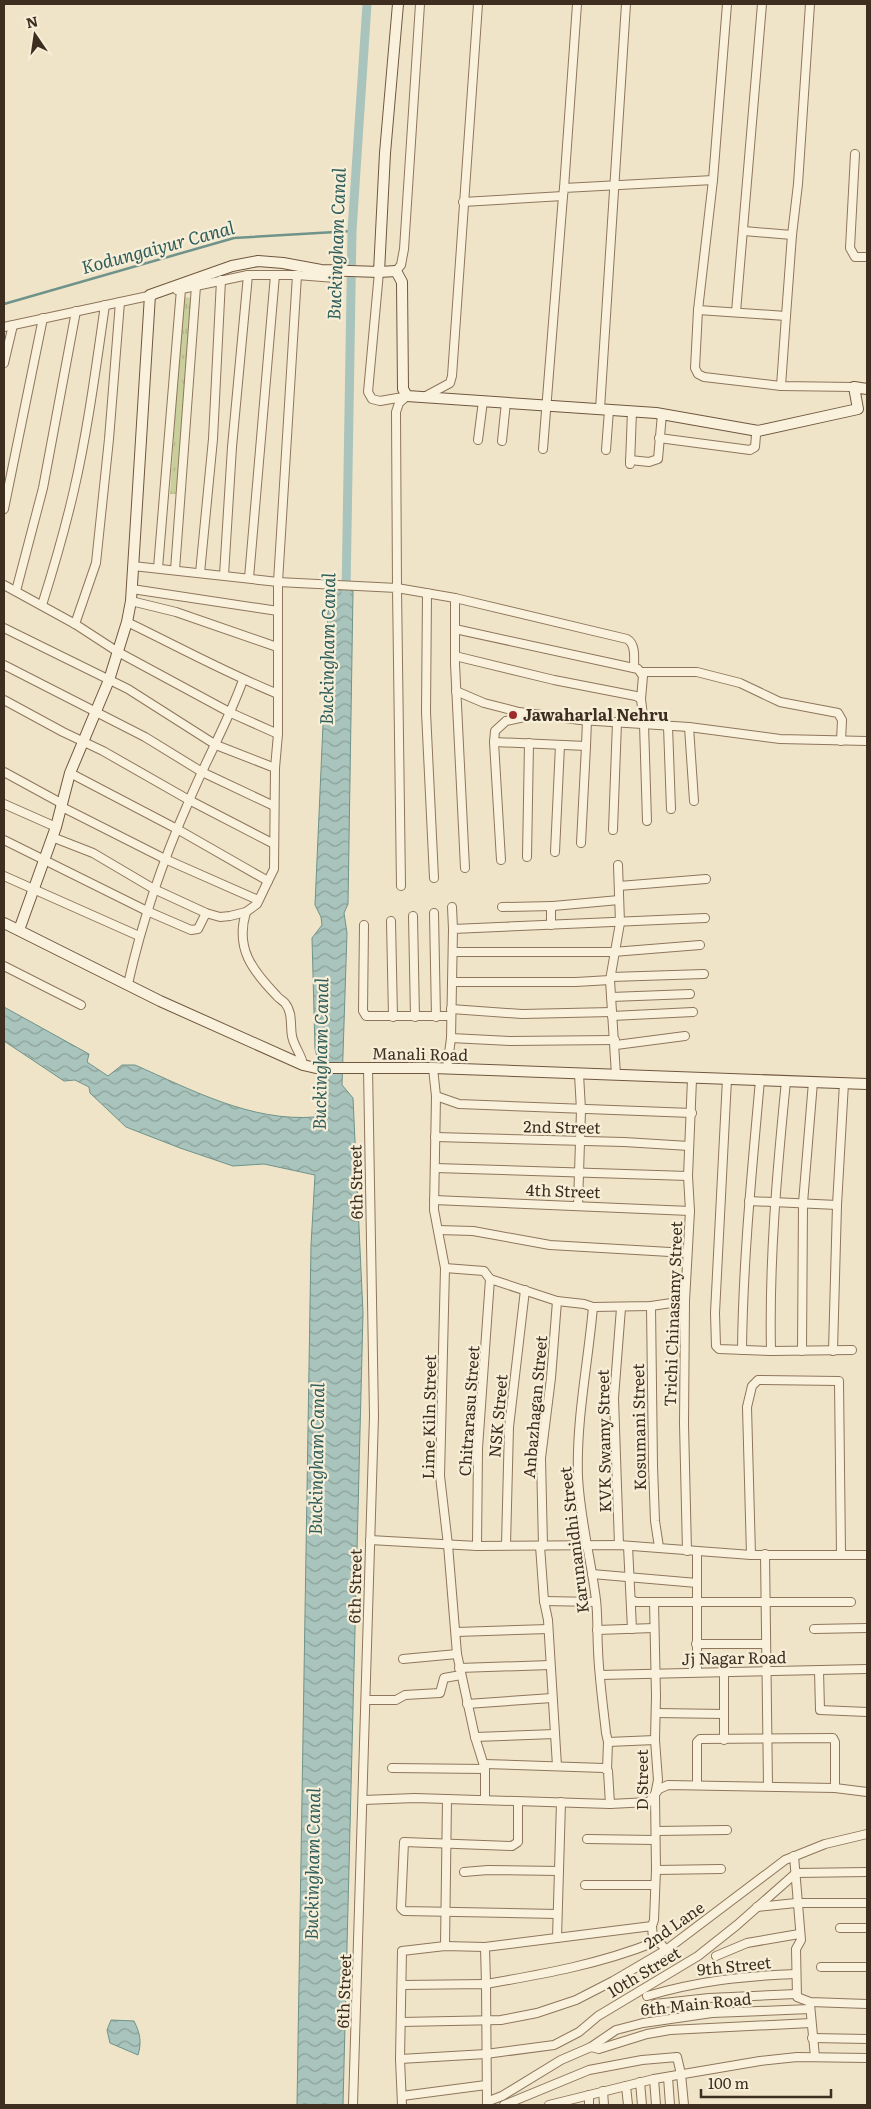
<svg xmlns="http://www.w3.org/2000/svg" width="871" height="2109" viewBox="0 0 871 2109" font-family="Literata,serif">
	<defs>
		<pattern id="grass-tufts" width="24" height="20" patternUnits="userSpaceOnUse" patternTransform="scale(1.25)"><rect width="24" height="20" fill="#c9cf9b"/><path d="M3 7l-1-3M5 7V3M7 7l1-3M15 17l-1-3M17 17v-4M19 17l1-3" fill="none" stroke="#aeb285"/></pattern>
		<pattern id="water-waves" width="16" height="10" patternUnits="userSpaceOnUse" patternTransform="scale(1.25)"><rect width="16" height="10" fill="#a9c4bc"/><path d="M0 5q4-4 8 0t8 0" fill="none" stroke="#8ba098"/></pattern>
	</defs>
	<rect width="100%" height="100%" fill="#f0e4c8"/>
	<polygon fill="url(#grass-tufts)" points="183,297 192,298 180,494 170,494"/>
	<g fill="url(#water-waves)" stroke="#6f938a">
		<path d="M329 589 353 591 348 904 344 913 347 933 342 1085 353 1098 363 1313 343 2105H297L311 1245 315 1175 264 1164 233 1166 180 1148 126 1127 90 1093 89 1087 75 1080 64 1081 4 1041V1007L89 1054 87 1062 108 1076 122 1065H135C192 1090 251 1122 315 1117 318 1095 322 1070 315 1049L312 938 322 925 321 917 315 905Z"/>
		<path d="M111 2020 134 2021C140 2033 142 2042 138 2055L110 2043 107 2030Z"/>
	</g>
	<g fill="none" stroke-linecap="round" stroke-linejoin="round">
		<polyline stroke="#6f938a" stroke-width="2.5" points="4,304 234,238 352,231"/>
		<polyline stroke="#a9c4bc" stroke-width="9" points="346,593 352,231 367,4"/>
		<g stroke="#8d765c" stroke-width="10">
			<g id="street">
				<polyline points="855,154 850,248 855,257 867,257"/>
				<polyline points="713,180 698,310 695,368 698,374 704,377 781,386"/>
				<polyline points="564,188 577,4"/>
				<polyline points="463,202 563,196 564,188 713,180 727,4"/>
				<polyline points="744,231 792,235 798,184 810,4"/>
				<polyline points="396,271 401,265 404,249 420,4"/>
				<polyline points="379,272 368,392 372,399 380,401 403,397"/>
				<polyline points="177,290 248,275 297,275 335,278"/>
				<polyline points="698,310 786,316 781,386 854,387"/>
				<polyline points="736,312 762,4"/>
				<polyline points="786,316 792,235"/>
				<polyline points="4,327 153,295"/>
				<polyline points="4,363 13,325"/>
				<path d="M407 396 399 403 396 412 397 588 455 598 627 639C636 644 634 658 634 668"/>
				<polyline points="426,396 450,383 452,376 478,4"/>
				<polyline points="600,409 626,4"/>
				<polyline points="659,438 750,450 755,447 756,435 758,431"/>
				<polyline points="478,440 483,401"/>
				<polyline points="502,441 506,402"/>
				<polyline points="543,449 563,196"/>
				<polyline points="606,450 609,410"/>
				<polyline points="630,460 649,462 658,459 662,414"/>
				<polyline points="630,464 632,411"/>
				<polyline points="4,509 43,318"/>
				<polyline points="133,566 278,582 397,588 401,886"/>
				<polyline points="158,568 181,289"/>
				<polyline points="175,570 196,286"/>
				<polyline points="200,573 213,439 221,280"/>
				<polyline points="224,575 232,447 248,275"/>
				<polyline points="249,578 275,275"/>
				<polyline points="4,585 75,624 118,652 231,713 278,734"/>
				<polyline points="132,589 278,611"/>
				<polyline points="16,591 43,488 76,311"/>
				<polyline points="427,593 426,712 434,878"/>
				<polyline points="455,598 455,664 465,868"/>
				<polyline points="131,601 176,612 277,647"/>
				<path d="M42 605C54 567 65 529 74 490 88 429 96 367 105 305"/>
				<path d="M127 622C177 646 226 673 278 694"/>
				<polyline points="75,624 96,563 109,439 120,302"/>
				<polyline points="4,628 128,689 216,745 275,768"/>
				<polyline points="455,629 638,669 643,676 641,699"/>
				<polyline points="455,656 554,680 636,696 641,699 644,724 647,821"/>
				<polyline points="4,665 145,737 202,772 274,806"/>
				<polyline points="642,672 697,672 740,683 780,702 838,713 842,720 841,741"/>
				<polyline points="456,691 484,703 519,712 580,720 689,727 780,739 867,741"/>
				<polyline points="4,700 63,732 103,751 189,800 274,844"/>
				<polyline points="668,726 671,809"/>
				<polyline points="689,727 694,801"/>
				<polyline points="494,742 586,746 587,720"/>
				<polyline points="4,772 59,802 62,807 165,859 258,900"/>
				<polyline points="70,773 177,829 268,881 274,869 275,768 278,734 278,582 297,275"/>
				<polyline points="4,804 56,827"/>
				<polyline points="613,830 617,722"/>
				<polyline points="52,837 93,853 154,889 206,913 220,917 230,916 246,912 257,904 268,881"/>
				<polyline points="4,840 147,911 191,930 198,929 206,913"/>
				<polyline points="581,843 586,746"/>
				<polyline points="555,852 560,745"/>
				<polyline points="527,857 529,743"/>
				<polyline points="501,860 494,742 495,731 506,721 529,716"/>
				<polyline points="4,876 139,936"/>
				<polyline points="619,886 706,879"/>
				<polyline points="452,907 453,929"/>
				<polyline points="502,907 553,906"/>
				<path d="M246 912C235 948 252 970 276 995 278 998 282 1000 285 1003 293 1013 290 1025 292 1036 294 1047 302 1055 303 1065"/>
				<polyline points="434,913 436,1017"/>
				<polyline points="413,916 415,1017"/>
				<polyline points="391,921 393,1017"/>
				<polyline points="364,925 363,1011 366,1016 451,1016"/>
				<polyline points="551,925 551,909 553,906 619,900"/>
				<polyline points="453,952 613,952 700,945"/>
				<polyline points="4,966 81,1005"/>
				<polyline points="611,977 704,974"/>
				<polyline points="452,982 576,982 610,980"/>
				<path d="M128 984C142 921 163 860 189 801 206 760 228 722 243 680"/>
				<polyline points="611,997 690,994"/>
				<polyline points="451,1009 522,1014 612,1012"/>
				<polyline points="612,1016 693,1012"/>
				<polyline points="451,1038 510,1041 615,1040"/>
				<polyline points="616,1045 685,1036"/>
				<polyline points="433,1068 436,1096 434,1210 445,1268 440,1476 448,1545 457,1654 475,1737 485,1769 485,1800"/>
				<polyline points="447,1069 451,1038 453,929 705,918"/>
				<polyline points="616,1075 610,980 620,923 618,865"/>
				<polyline points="727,1079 715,1313 716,1346 719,1349 771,1351 852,1350"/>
				<polyline points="436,1096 459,1104 692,1113"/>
				<polyline points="435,1137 624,1142 689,1146"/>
				<polyline points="435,1168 688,1176"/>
				<polyline points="434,1200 690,1211"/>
				<polyline points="749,1201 837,1205"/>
				<polyline points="578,1205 581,1110 579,1074"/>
				<polyline points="438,1230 473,1231 550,1245 687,1253"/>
				<polyline points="445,1268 484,1271 490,1279 557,1301 584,1304 593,1307 651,1306 685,1301"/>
				<polyline points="651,1306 653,1466 655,1521 659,1547"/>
				<path d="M593 1307C588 1364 576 1420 578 1477 580 1519 591 1559 596 1600 598 1617 597 1633 598 1650 599 1677 603 1705 606 1733L608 1742 607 1770"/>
				<path d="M742 1350C743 1260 752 1170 760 1080"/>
				<path d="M771 1351C769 1260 777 1171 786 1081"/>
				<polyline points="802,1351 803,1203 813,1082"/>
				<polyline points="833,1351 837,1205 844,1083"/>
				<polyline points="370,1540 477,1546 619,1545 751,1555 867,1555"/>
				<polyline points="506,1545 509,1427 525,1290"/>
				<polyline points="619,1545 614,1398 621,1308"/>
				<polyline points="477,1546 478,1448 490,1279"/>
				<polyline points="540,1546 544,1601 548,1620 557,1766"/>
				<polyline points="543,1546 541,1458 551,1378 557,1301"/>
				<polyline points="628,1546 632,1629"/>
				<polyline points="687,1551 684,1424 685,1301 690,1211 688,1176 692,1079"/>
				<polyline points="765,1554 768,1786"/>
				<polyline points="751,1555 747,1407 752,1386 758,1380 839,1381 841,1554"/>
				<polyline points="592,1574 697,1583"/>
				<polyline points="632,1600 636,1602 851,1602"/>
				<polyline points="544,1601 596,1602"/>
				<polyline points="654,1602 656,1696 655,1740 658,1780 655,1795 656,1870 654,1920 652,1926 653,1940 661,1944 666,1950"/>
				<polyline points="814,1629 867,1628"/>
				<polyline points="597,1630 654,1628"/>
				<polyline points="456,1632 548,1629"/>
				<polyline points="696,1644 766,1644"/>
				<polyline points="403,1659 457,1654"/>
				<polyline points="459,1668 550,1665"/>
				<polyline points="819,1670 820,1710 867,1712"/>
				<polyline points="697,1672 697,1552"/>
				<polyline points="724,1672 724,1740"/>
				<polyline points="600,1675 867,1669"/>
				<polyline points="366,1700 396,1700 405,1695 440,1693 444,1678 461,1675"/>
				<polyline points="467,1704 552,1698"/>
				<polyline points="656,1713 724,1714"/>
				<polyline points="475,1737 555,1734"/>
				<polyline points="608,1742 655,1740"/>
				<polyline points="484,1764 604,1768 608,1771 610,1804 649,1802 659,1789 668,1785 835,1788 867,1792"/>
				<polyline points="392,1768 485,1769"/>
				<polyline points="697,1785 697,1742 700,1739 833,1738 835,1742 835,1788"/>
				<polyline points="363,1800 415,1798 610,1804"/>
				<polyline points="518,1802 518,1842 512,1846 404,1842 401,1908 404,1911 557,1914"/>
				<polyline points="656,1831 727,1830"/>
				<polyline points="587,1839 655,1840"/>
				<polyline points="794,1856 801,1940 796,1949 797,1997 810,2002 867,2004"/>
				<polyline points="656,1870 721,1869"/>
				<polyline points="464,1872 488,1870 559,1871"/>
				<polyline points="585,1885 655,1885"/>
				<polyline points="757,1907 796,1903 867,1903"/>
				<path d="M652 1926 485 1947 486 1984C544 1974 600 1964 655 1942"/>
				<polyline points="840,1928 867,1928"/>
				<polyline points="557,1938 561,1802"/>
				<polyline points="445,1946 447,1799"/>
				<polyline points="716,1956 747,1943 799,1934"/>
				<polyline points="821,1967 867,1967"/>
				<polyline points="402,1985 486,1984 487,2104"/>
				<path d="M647 1996C698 1981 743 1976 796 1974"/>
				<polyline points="655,2004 709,1998 796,1994"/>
				<polyline points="810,2004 815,2057"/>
				<polyline points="401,2022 501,2020 537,2013 576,2000 613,1981 666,1950 785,1860 825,1844 867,1834"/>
				<polyline points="812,2038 867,2039"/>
				<polyline points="591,2047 599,2049 647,2034 670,2030 811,2023"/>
				<polyline points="400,2059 486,2054 554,2045 579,2032 598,2016 698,1956 737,1925 796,1873 867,1872"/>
				<polyline points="668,2077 670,2105"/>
				<polyline points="654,2079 656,2105"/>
				<polyline points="640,2082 642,2105"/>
				<polyline points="626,2086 628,2105"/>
				<polyline points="603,2091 604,2105"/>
				<polyline points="589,2095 589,2105"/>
				<polyline points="402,2096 486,2085"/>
				<polyline points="489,2101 502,2096 561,2060 591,2047 616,2030 643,2023 712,2013 810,2009"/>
				<polyline points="353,2105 374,1416 368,1068"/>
				<polyline points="402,2105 400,2059 402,1951 445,1946 485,1947"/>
				<polyline points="504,2105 589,2070 642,2060 677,2057 681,2074 684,2105"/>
				<polyline points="549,2105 654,2079 760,2061 797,2057 867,2058"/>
			</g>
		</g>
		<g stroke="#6f573f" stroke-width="12">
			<g id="secondary">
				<polyline points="379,272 396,271 402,282 403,389 407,396 656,413 758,431 858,409 854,387 867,389"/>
				<polyline points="4,923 160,1001 303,1065 316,1068 433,1068 867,1084"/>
				<polyline points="19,930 56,827 70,773 109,680 127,622 131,601 150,295 232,266 258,261 283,263 321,270 379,272 385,153 398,4"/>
			</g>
		</g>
		<use href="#street" stroke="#faf1dc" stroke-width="8"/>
		<use href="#secondary" stroke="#faf1dc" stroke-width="10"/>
	</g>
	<circle fill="#9e2a2b" stroke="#f7eed8" stroke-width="2" cx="513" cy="715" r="5"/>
	<g text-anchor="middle" stroke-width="4.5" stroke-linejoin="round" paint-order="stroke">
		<g font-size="16" font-weight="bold" fill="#3d2e20" stroke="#f7eed8" text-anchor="start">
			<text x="523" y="721">Jawaharlal Nehru</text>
		</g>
		<g font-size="16" fill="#3d2e20" stroke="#f7eed8">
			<text transform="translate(420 1054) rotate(1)" y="6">Manali Road</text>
			<text transform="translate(562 1127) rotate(1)" y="6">2nd Street</text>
			<text transform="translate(356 1182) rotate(-91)" y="6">6th Street</text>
			<text transform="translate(563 1191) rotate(2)" y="6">4th Street</text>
			<text transform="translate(673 1314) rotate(-88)" y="6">Trichi Chinasamy Street</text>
			<text transform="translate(535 1407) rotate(-85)" y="6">Anbazhagan Street</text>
			<text transform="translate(469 1411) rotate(-86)" y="6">Chitrarasu Street</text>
			<text transform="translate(498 1416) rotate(-85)" y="6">NSK Street</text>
			<text transform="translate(429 1417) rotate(-89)" y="6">Lime Kiln Street</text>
			<text transform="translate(639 1427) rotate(-91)" y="6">Kosumani Street</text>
			<text transform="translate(604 1441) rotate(-91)" y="6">KVK Swamy Street</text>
			<text transform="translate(574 1540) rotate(-97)" y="6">Karunanidhi Street</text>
			<text transform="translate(355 1586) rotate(-89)" y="6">6th Street</text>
			<text transform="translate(734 1658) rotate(-1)" y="6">Jj Nagar Road</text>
			<text transform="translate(642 1780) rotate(-90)" y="6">D Street</text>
			<text transform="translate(674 1925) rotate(-35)" y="6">2nd Lane</text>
			<text transform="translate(734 1966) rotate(-6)" y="6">9th Street</text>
			<text transform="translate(644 1972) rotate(-31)" y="6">10th Street</text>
			<text transform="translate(344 1991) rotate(-88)" y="6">6th Street</text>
			<text transform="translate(696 2004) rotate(-6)" y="6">6th Main Road</text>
		</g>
		<g font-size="18" font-style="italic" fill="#2f5d5a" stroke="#f7eed8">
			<text transform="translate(337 244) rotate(-88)" y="6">Buckingham Canal</text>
			<text transform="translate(158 248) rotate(-15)" y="6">Kodungaiyur Canal</text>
			<text transform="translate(328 649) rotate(-89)" y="6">Buckingham Canal</text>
			<text transform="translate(321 1054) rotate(-89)" y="6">Buckingham Canal</text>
			<text transform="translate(317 1459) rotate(-89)" y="6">Buckingham Canal</text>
			<text transform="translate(313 1864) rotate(-89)" y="6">Buckingham Canal</text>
		</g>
	</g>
	<rect width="871" height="2109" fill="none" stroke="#3d2e20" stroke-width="10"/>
	<g transform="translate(35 35) rotate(347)" stroke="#f7eed8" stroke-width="4" paint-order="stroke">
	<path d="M0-4L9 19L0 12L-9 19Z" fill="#3d2e20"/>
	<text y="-8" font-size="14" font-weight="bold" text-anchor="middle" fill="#3d2e20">N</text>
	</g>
	<path d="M701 2089v8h130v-8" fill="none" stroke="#3d2e20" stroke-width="2.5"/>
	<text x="708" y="2089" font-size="15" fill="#3d2e20" stroke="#f7eed8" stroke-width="4" paint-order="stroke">100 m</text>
</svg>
